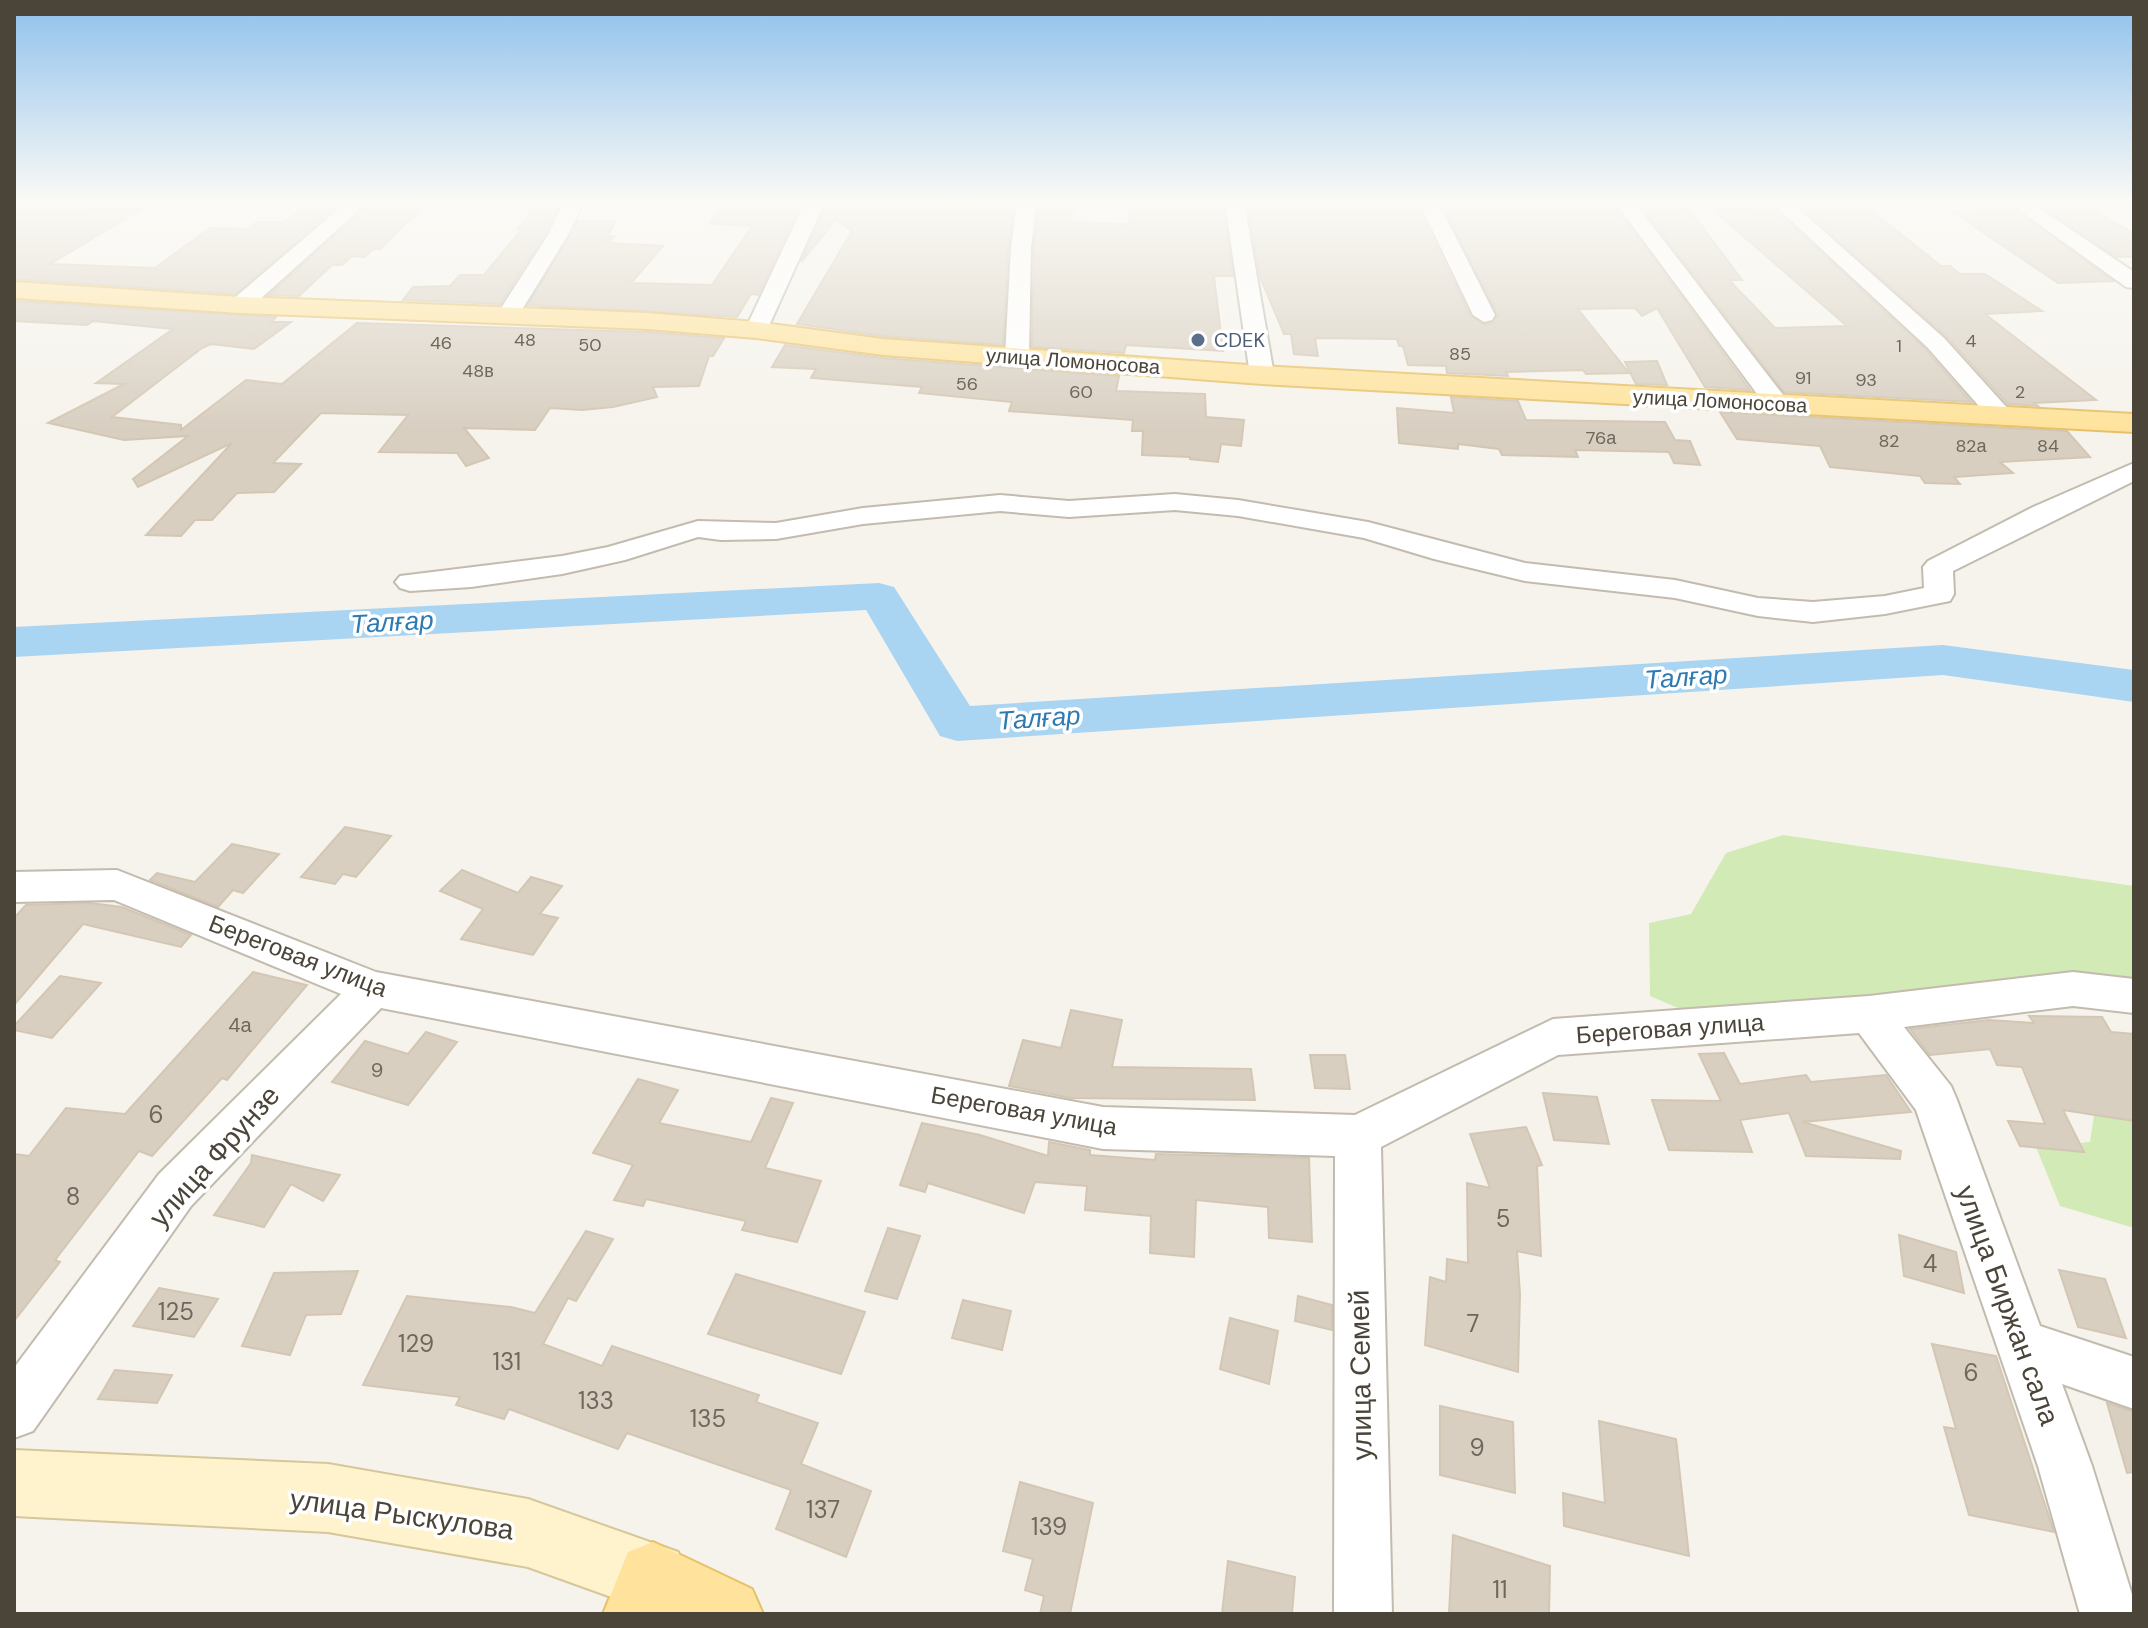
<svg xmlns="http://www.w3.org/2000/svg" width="2148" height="1628" viewBox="0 0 2148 1628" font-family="'DM Sans',sans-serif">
	<rect width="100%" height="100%" fill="#f6f3ec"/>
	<g fill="#d2eab5">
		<polygon points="1783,835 2134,886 2134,992 1717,1025 1650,996 1649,923 1691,914 1726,853"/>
		<polygon points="2094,1115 2134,1122 2134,1228 2060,1206 2036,1147 2090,1142"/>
	</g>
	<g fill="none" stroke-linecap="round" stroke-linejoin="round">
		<polygon fill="#a9d4f2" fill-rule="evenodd" points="879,583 894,587 970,706 1943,645 2134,670 2134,702 1943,675 957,741 940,736 866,610 14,657 14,627"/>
	</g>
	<g fill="#d8cfc1" stroke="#d3c7b4" stroke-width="2">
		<polygon points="312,202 343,202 235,294 14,279 14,207 142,209 50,264 155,268 210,228 249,229 257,222 285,222"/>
		<polygon points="371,202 402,202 397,206 423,207 380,249 373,249 365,257 352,256 342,265 332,265 299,296 269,295"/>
		<polygon points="537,202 561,202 545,234 500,304 403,300 413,287 450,286 460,275 484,275 522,229 518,229"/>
		<polygon points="721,202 801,203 758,295 751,294 737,317 528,305 578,221 616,221 607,236 614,236 608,243 663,246 631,283 712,285 752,226 711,224"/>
		<polygon points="828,202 981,207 981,202 1014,202 1008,247 1003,345 883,336 797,324 852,231 836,220 801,262"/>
		<polygon points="1040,202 1074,202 1070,222 1128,224 1130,202 1222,202 1233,276 1214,276 1223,351 1126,345 1124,353 1032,347 1034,247"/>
		<polygon points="1247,202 1415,202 1470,316 1485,325 1495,322 1498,314 1443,206 1479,205 1477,202 1612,202 1750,390 1705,387 1657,308 1642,316 1635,308 1578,309 1629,373 1586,374 1583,370 1506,372 1508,376 1447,373 1446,366 1408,365 1403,346 1399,346 1397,339 1315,338 1318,356 1294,354 1291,334 1284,334 1260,277"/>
		<polygon points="1638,202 1678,202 1684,209 1689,209 1742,280 1729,280 1775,328 1847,326 1712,209 1773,208 1926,350 1971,402 1784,392"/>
		<polygon points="1819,202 1861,202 1941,266 1950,266 1960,274 1985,274 2042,311 1985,314 2096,400 2034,403 2038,406 2008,404 1946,336 1802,208 1824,207"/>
		<polygon points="1977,202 2005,202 2113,281 2058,283 1953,212 1990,210"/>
		<polygon points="2035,202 2082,202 2134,234 2134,257 2117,257"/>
		<polygon points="14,301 276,317 271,322 291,322 254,349 211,344 202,348 112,417 181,425 181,430 246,380 282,384 357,323 647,332 724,338 713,356 709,356 699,386 653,387 657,397 613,407 582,410 550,408 535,430 464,428 489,458 466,466 457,453 379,452 408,415 321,413 273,463 301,464 274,492 237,493 212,520 195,520 181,536 146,535 232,443 138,487 133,479 188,436 124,440 48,423 124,384 96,383 173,329 93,321 87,325 14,321"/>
		<polygon points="785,345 883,358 1119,376 1116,391 1205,394 1206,417 1244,420 1241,446 1221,444 1218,462 1190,459 1190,457 1142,455 1143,431 1132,431 1133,420 1009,411 1012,402 919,393 922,387 811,378 816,369 772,367"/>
		<polygon points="1657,361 1667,385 1636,384 1625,362"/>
		<polygon points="1451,397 1518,401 1526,420 1665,422 1675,440 1690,441 1700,465 1674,463 1669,452 1575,450 1578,457 1502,455 1499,449 1458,444 1458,449 1399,443 1397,408 1454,413"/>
		<polygon points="1720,412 2067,431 2090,457 2000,462 2013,473 1954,477 1960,484 1925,483 1920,476 1830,467 1820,446 1737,439"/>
		<polygon points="345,827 391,836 356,877 343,874 335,884 301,877"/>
		<polygon points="232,844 279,854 243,893 233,890 218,907 150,880 157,873 195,882"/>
		<polygon points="462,870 518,893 531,877 562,886 540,914 558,918 533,955 461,939 483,909 440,891"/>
		<polygon points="90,903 122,907 191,935 181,947 83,924 14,1005 14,918 26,905"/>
		<polygon points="253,972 307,985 227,1080 222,1078 152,1156 139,1151 55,1260 60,1262 14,1321 14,1154 29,1156 66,1108 125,1114"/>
		<polygon points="60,976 101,983 52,1038 14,1030 14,1026"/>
		<polygon points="1071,1010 1122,1020 1112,1067 1251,1069 1255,1100 1071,1098 1009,1086 1023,1040 1061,1048"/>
		<polygon points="2029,1016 2102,1017 2111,1032 2134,1034 2134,1121 2063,1110 2084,1152 2020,1146 2008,1121 2045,1124 2022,1067 1997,1065 1990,1049 1930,1055 1910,1029 1989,1020 2034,1023"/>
		<polygon points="426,1032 457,1042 408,1105 332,1082 365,1041 408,1054"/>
		<polygon points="1724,1053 1740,1084 1806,1075 1811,1082 1886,1075 1911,1112 1803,1122 1901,1151 1900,1159 1806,1156 1789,1113 1740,1120 1752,1152 1669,1150 1652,1100 1721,1101 1699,1054"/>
		<polygon points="1310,1055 1345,1055 1350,1089 1315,1088"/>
		<polygon points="638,1079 678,1090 659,1123 751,1142 771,1098 793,1103 765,1168 821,1181 797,1242 742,1230 746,1221 646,1199 643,1206 614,1200 633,1165 593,1153"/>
		<polygon points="1543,1093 1597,1097 1609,1144 1554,1140"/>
		<polygon points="922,1123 980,1135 1048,1156 1049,1142 1090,1150 1090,1155 1155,1160 1156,1154 1309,1158 1312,1242 1269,1238 1268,1207 1196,1200 1194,1257 1150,1253 1151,1216 1085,1210 1087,1186 1035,1182 1024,1213 928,1183 925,1192 900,1185"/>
		<polygon points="1526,1127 1542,1165 1537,1166 1541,1256 1517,1251 1520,1294 1518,1372 1425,1345 1430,1277 1446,1282 1447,1259 1468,1263 1467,1183 1490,1188 1470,1134"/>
		<polygon points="252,1155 340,1175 323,1201 291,1184 264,1227 214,1215 251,1163"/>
		<polygon points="888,1228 920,1236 897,1299 865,1291"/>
		<polygon points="586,1231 613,1239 576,1301 568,1298 543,1344 602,1366 612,1346 759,1395 756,1402 818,1423 801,1464 871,1491 846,1557 776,1529 791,1490 627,1433 618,1449 509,1409 504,1419 456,1405 460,1397 363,1385 407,1296 511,1307 535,1313"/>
		<polygon points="1899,1235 1956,1252 1964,1293 1904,1276"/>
		<polygon points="2059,1270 2105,1279 2126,1338 2078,1327"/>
		<polygon points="358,1271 341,1314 306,1315 290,1355 242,1346 274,1273"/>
		<polygon points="736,1274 865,1312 841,1374 708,1334"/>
		<polygon points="159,1288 218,1299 194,1337 133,1326"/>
		<polygon points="1298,1296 1332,1305 1332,1330 1295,1321"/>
		<polygon points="963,1300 1011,1311 1002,1350 952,1338"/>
		<polygon points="1230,1318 1278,1331 1269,1384 1220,1369"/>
		<polygon points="1932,1344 1996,1356 2054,1532 1969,1515 1944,1427 1956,1429"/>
		<polygon points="115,1370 172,1375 157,1403 98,1399"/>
		<polygon points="2107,1403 2134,1412 2134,1472 2127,1473"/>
		<polygon points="1440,1406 1513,1422 1515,1493 1440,1475"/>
		<polygon points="1599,1421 1676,1439 1689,1556 1564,1526 1563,1493 1605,1503"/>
		<polygon points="1020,1482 1093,1503 1070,1614 1040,1614 1044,1596 1025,1590 1033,1559 1003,1551"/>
		<polygon points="1453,1535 1550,1566 1549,1614 1449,1614"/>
		<polygon points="1228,1561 1295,1577 1292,1614 1222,1614"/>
	</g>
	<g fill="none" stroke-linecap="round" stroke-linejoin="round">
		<g stroke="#c2bbae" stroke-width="4">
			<g id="street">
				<polygon points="347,202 368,202 248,310 232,310 229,305 232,300"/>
				<polygon points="564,202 584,202 568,235 515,321 499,321 496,316 548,235"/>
				<polygon points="805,202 825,202 767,330 764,335 748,335 745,330"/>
				<polygon points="1017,202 1037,202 1031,247 1029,357 1025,362 1009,362 1005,357 1011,247"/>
				<polygon points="1225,202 1244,202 1274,375 1270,380 1254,380 1250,375"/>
				<polygon points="1419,202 1438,202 1495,315 1492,320 1484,322 1473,315"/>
				<polygon points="1615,202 1634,202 1787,400 1790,405 1787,410 1769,410"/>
				<polygon points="1771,202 1791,202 1944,338 2010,411 2013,416 2010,421 1992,421 1928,348"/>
				<polygon points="2008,202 2030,202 2134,272 2134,288 2126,287"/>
				<polygon points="2134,463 2134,481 1953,571 1954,594 1950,601 1885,614 1813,622 1758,616 1675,598 1525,581 1434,559 1364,538 1238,516 1175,510 1069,517 1000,511 863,524 776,539 721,540 698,537 625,560 562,574 471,587 410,591 400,588 395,582 400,576 562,556 608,547 698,521 776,523 863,508 1000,495 1069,501 1175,494 1238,500 1368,522 1525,563 1675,580 1758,598 1813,602 1885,596 1924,588 1923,567 1928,561 2033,507"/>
				<polygon points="117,870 376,972 1103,1107 1355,1115 1553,1019 1869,996 2073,972 2134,979 2134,1013 2073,1006 1904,1027 1951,1086 1957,1100 2040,1326 2134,1357 2134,1409 2062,1384 2092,1466 2134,1601 2134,1614 2080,1614 2038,1466 1916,1110 1859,1033 1558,1055 1381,1147 1392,1614 1334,1614 1335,1156 1103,1149 381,1008 191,1206 33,1431 14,1438 14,1368 159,1174 341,994 114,900 14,902 14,872"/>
			</g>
		</g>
		<g stroke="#d6c79b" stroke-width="4">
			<polygon id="secondary" points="14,1450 328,1464 528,1499 678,1552 688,1577 678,1602 653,1612 528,1567 328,1532 14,1516"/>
		</g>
		<g stroke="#e6c16a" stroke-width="4">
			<g id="primary">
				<polygon points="14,282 240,297 647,313 756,322 883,339 1262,366 2134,414 2134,432 1262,384 883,355 756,338 647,329 240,313 14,298"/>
				<polygon points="653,1542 752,1589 763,1614 603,1614 628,1552"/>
			</g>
		</g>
		<use href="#street" fill="#fff" fill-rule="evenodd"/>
		<use href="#secondary" fill="#fff3cd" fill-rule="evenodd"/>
		<use href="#primary" fill="#ffe39c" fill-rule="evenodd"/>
	</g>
	<linearGradient id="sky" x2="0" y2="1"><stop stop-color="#8fc1ec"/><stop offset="0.47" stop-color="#fbfaf6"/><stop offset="1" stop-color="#fbfaf6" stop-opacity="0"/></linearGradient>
	<rect width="2148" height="430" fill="url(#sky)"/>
	<circle fill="#5c6f8a" stroke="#fff" stroke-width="3" cx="1198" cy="340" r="8"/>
	<g text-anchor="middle" stroke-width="7" stroke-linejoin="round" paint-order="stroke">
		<g font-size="18" fill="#6e675b">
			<text x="525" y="346">48</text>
			<text x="1971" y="347">4</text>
			<text x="441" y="349">46</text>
			<text x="590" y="351">50</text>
			<text x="1899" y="352">1</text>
			<text x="1460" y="360">85</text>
			<text x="478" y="377">48в</text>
			<text x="1803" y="384">91</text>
			<text x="1866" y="386">93</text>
			<text x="967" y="390">56</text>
			<text x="1081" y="398">60</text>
			<text x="2020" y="398">2</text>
			<text x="1601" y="444">76а</text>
			<text x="1889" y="447">82</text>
			<text x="1971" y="452">82а</text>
			<text x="2048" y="452">84</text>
		</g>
		<g font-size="20" fill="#4e5e75" stroke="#fff" text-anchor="start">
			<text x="1214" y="347">CDEK</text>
		</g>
		<g font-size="20" fill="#4b4439" stroke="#fff">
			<text transform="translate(1073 361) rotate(4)" y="7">улица Ломоносова</text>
			<text transform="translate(1720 401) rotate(3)" y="7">улица Ломоносова</text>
		</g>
		<g font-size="20" fill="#6e675b">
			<text x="240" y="1032">4а</text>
			<text x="377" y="1077">9</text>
		</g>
		<g font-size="24" fill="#4b4439" stroke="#fff">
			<text transform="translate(298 956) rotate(21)" y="8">Береговая улица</text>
			<text transform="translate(1670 1029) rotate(-4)" y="8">Береговая улица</text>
			<text transform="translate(1024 1111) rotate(10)" y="8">Береговая улица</text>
		</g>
		<g font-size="24" fill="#6e675b">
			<text x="156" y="1123">6</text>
			<text x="73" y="1205">8</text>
			<text x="1503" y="1227">5</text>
			<text x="1930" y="1272">4</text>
			<text x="176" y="1320">125</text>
			<text x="1473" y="1332">7</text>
			<text x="416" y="1352">129</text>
			<text x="507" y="1370">131</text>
			<text x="1971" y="1381">6</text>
			<text x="596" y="1409">133</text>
			<text x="708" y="1427">135</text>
			<text x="1477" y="1456">9</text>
			<text x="823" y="1518">137</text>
			<text x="1049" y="1535">139</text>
			<text x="1500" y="1598">11</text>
		</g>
		<g font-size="26" font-style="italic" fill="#2e7ab2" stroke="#fff">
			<text transform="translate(392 622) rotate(-3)" y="9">Талғар</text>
			<text transform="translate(1686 677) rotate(-4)" y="9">Талғар</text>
			<text transform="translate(1039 718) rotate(-4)" y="9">Талғар</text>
		</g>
		<g font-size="28" fill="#4b4439" stroke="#fff">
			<text transform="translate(214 1156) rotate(-48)" y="10">улица Фрунзе</text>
			<text transform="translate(2008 1305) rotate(70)" y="10">улица Биржан сала</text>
			<text transform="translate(1360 1375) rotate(-91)" y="10">улица Семей</text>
			<text transform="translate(402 1514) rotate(8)" y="10">улица Рыскулова</text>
		</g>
	</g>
	<rect width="2148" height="1628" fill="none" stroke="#4b4439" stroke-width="32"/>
</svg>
